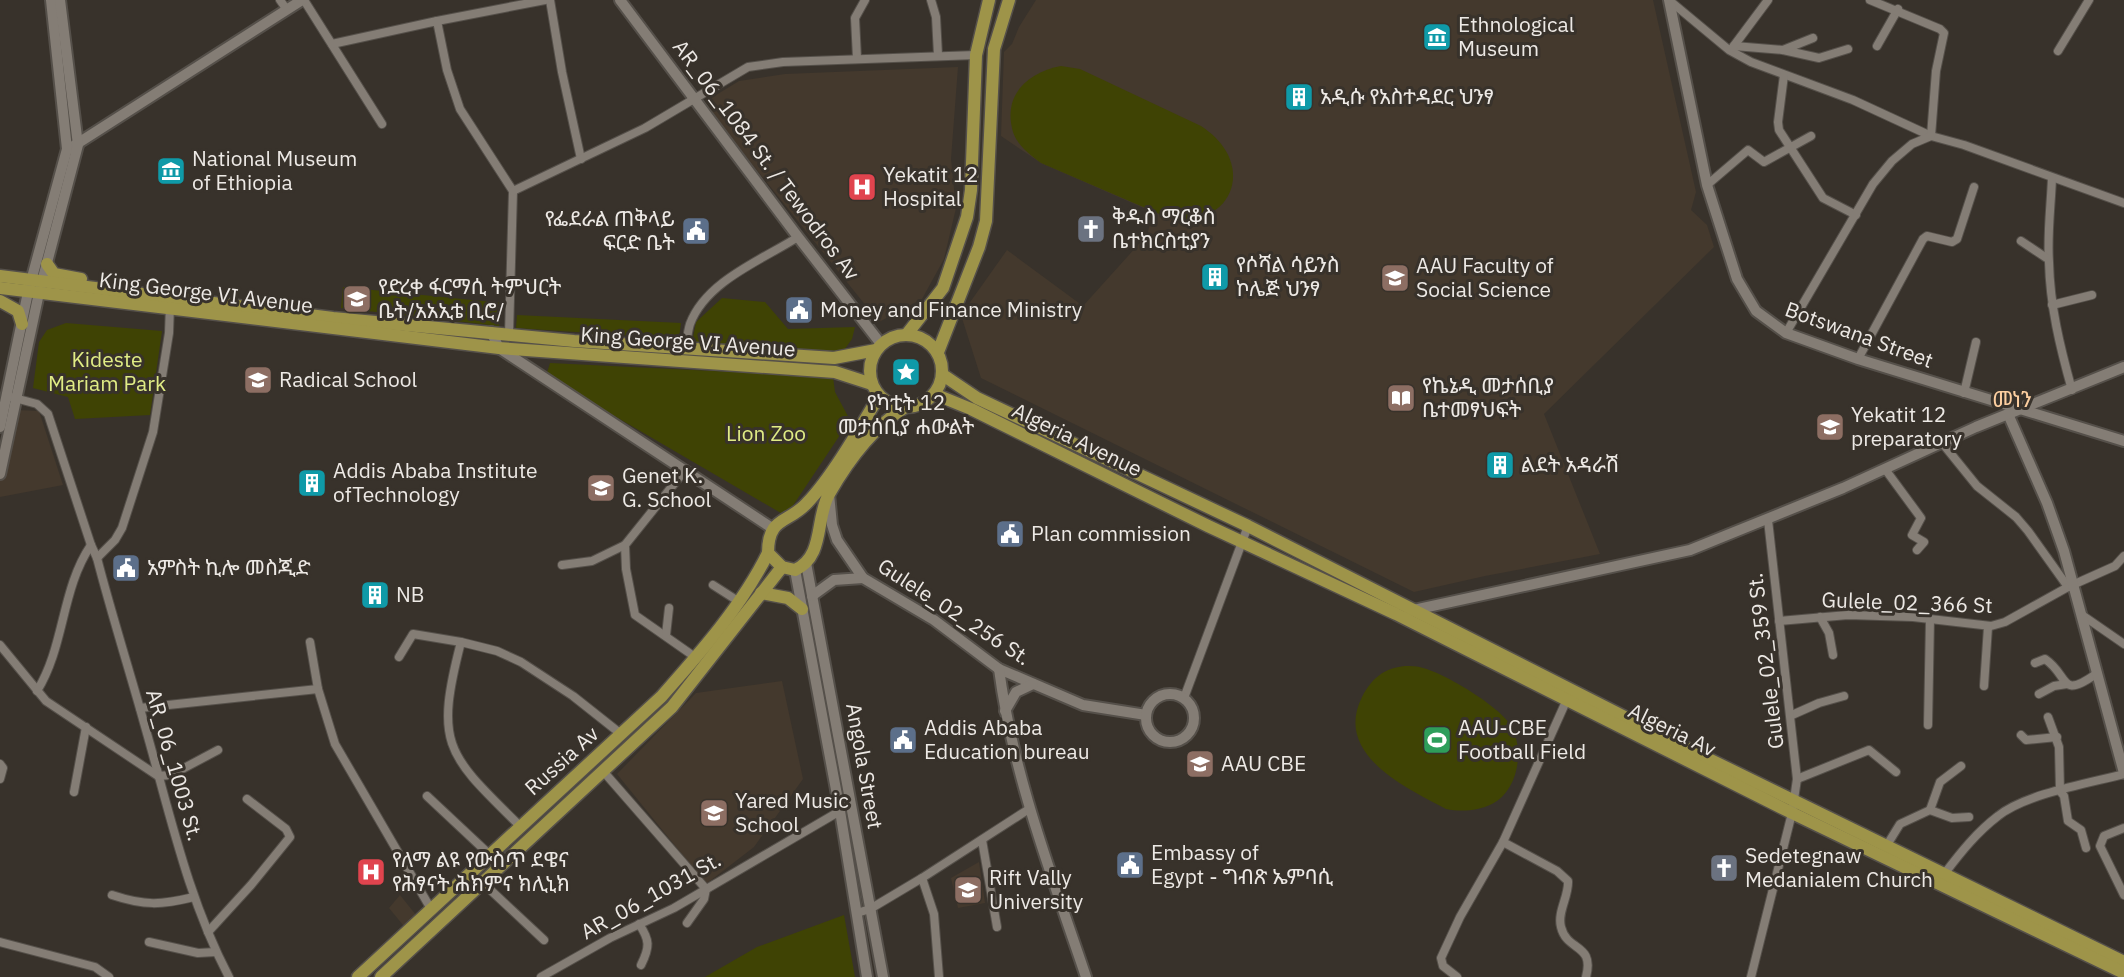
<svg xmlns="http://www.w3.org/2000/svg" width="2124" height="977" viewBox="0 0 2124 977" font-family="'IBM Plex Sans','Noto Sans Ethiopic',sans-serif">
	<rect width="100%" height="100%" fill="#38322b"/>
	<g fill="#44392d">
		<polygon points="1036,0 1653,0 1696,192 1691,210 1707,225 1714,247 1544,414 1600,554 1485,576 1414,592 981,378 961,315 1007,250 1083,306 1147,235 1153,212 1041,163 1001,136 1004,52 1012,44 1019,27"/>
		<polygon points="958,67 951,159 956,208 944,259 922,299 879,322 703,103 739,81 785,74"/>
		<polygon points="16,410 39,411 63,485 0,497 0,473"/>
		<polygon points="782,681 803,779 754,847 706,884 617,774 696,693"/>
		<polygon points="979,862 985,903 958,908 951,878"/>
		<polygon points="400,895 416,915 407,930 389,908"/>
	</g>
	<g fill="#3f4304">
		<path d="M1061 66 1080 69 1201 126C1261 165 1230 234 1164 216L1041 163C1030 155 1017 145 1013 132 1002 94 1029 72 1061 66Z"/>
		<polygon points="343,287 502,303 499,326 341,308"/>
		<polygon points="722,298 765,302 788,329 855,327 852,339 842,353 692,343 696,322"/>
		<polygon points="517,315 681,323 679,339 516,328"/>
		<polygon points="66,323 162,331 150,415 75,419 68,397 33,388 39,342 47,330"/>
		<polygon points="550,363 833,377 835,392 850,420 786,516 546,376"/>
		<path d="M1405 666C1411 666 1417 666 1423 668 1444 673 1501 707 1511 726 1525 750 1518 791 1492 804 1478 811 1461 812 1446 809 1407 788 1333 755 1362 697 1372 678 1384 668 1405 666Z"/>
		<polygon points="844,915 855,977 705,977 757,947"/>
	</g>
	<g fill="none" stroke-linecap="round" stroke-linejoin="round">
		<g stroke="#55504a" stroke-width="10">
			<g id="street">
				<polyline points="280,0 287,10"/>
				<polyline points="304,0 382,124"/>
				<polyline points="550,0 562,72 581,159"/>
				<polyline points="931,0 936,17 938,55"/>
				<polyline points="1670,1 1729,50 1751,62 1853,100 1931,136 1964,145 2124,203"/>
				<polyline points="437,21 545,0"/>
				<polyline points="332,44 437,21 447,70 460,109 513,191 509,334"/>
				<polyline points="1734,46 1783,50 1819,58 1848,49"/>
				<polyline points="1877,46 1898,9"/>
				<polyline points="1733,47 1768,0"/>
				<polyline points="1783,50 1813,38"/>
				<polyline points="2058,51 2089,0"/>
				<polyline points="857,58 855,18 865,0"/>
				<polyline points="1784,75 1778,122 1779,130 1823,198 1856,215"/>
				<path d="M2052 178C2051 205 2047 234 2049 262 2050 306 2060 347 2072 390"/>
				<polyline points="1707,185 1748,150 1764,162 1811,136"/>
				<polyline points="513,191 645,128 748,67 783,62 976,55"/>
				<polyline points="2021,241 2048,259"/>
				<polyline points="2052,305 2092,295"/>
				<polyline points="1786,333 1873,184 1892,161 1912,144 1931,136 1936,71 1944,33 1940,29 1870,0"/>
				<path d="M686 346C687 339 688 330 690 324 706 281 762 260 798 237"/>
				<polyline points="1858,359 1923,239 1927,236 1952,242 1957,239 1974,187"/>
				<polyline points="1964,393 1976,342"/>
				<path d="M11 397 37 404 48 414 91 545 97 558C112 616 130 672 146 730 170 814 188 899 229 977"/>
				<polyline points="1943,444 1977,486 2016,517 2028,531 2068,587"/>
				<polyline points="686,469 625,545 626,569 635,615 695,657"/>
				<polyline points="1885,469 1921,518 1912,535 1924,542 1917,550"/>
				<polyline points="97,558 115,540 122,528 153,432 169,333 170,305"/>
				<polyline points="562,565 592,561 625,545"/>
				<polyline points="713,585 738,601"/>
				<polyline points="2082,615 2124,644"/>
				<polyline points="1820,617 1829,633 1833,655"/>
				<polyline points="1779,621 1848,615 1913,617 1991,626 2005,622 2068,587 2115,566 2124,556"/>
				<polyline points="666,635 669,608"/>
				<polyline points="310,642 318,689 335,744 431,909"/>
				<path d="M461 642C434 746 447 754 520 826"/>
				<polyline points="0,645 46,701 158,776 171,775 218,750"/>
				<polyline points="399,657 413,634 461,642 497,651 521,662 573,696 621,734"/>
				<path d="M2035 663 2045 659C2070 676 2059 700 2096 674"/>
				<polyline points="1984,686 1988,627"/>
				<path d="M37 691C65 646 61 589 91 545"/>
				<polyline points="2039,694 2054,686 2067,684"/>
				<polyline points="1184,698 1248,526"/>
				<polyline points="140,708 318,689"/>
				<polyline points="1792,715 1819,703 1844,696"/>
				<polyline points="2048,717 2059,747 2060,791 2064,796 2068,821 2081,830 2086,848"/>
				<polyline points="1928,725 1930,619"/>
				<polyline points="2021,735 2026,740 2057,737"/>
				<polyline points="0,764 3,768 0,779"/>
				<polyline points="603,771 706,889"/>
				<polyline points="1797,779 1869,750 1896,772"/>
				<polyline points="74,792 86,727"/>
				<polyline points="427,796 490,855"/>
				<polyline points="1930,810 1940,782 1961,766"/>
				<polyline points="2124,828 2104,836 2100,846 2124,895"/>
				<polyline points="982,840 997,927"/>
				<path d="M1503 842 1557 871 1568 881C1569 896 1557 912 1561 927 1567 952 1595 943 1586 977"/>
				<polyline points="1887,845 1900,824 1930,810 1952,818 1969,817"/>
				<path d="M1945 873C1961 852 1977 832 1998 816 2025 794 2089 783 2124 774"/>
				<polyline points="922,878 934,914 939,977"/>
				<polyline points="483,883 544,940"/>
				<path d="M112 895C145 906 161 905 194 897"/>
				<polyline points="857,913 870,909 922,878 1029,809"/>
				<polyline points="687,923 704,899 706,889"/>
				<path d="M639 924C650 940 650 947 641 965"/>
				<polyline points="208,932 251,885 290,837 286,829 247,799"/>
				<polyline points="0,942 95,967 109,977"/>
				<polyline points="149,942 198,953 216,952"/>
				<polyline points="541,977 610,938 674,908 840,811"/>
				<polyline points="1457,977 1443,966 1441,958 1460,917 1503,842 1568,697"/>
				<polyline points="1751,977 1792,813 1797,779 1768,520"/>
			</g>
		</g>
		<g stroke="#55504a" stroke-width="14">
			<g id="secondary">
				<polyline points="620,0 798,237 881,344"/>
				<polyline points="1669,0 1707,185 1737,279 1756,311 1786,333 1858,359 2124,441"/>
				<polyline points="72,147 302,0"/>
				<polyline points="491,332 499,348 772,528"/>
				<polyline points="2008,414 2047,503 2064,551 2124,773"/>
				<polyline points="0,427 28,292 67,149 51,0"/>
				<polyline points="0,474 39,293 78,145 60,0"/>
				<polyline points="829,494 832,525 837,540 863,578 934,620 999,669 1083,705 1146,715"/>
				<polyline points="806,563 883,977"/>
				<polyline points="795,570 840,811 867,977"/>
				<polyline points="812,596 834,580 863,578"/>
				<polyline points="1409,611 1690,550 1843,488 1976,427 2124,367"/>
				<path d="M999 669C1013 775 1052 876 1086 977"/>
				<circle cx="1170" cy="718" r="24"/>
				<polyline points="1005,711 1016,692 1033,684"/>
			</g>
		</g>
		<g stroke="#55504a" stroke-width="15">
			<g id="primary">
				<polyline points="47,264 54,274 81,279"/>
				<polyline points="0,276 333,318 574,341 834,358 876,350"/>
				<polyline points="0,288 499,348 835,372 872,384"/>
				<polyline points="0,301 18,311 22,324"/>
				<polyline points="907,334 943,288 967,217 971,190 976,55 989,0"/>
				<circle cx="906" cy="371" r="36"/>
				<polyline points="938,352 979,247 986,221 994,49 1009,0"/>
				<polyline points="943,375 977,398 1248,526 1682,746 2124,962"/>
				<polyline points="934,394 971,409 1208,526 1396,614 1792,813 2124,973"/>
				<path d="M879 396C860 428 832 477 807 503 788 524 768 516 768 553L782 567 795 570C825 556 815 519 829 494 848 461 872 428 904 408"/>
				<polyline points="761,593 788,598 802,609"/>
				<path d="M358 977 661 697C700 653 742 606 768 553"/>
				<polyline points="381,977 672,707 782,567"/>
			</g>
		</g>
		<use href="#street" stroke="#847d75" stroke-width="8"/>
		<use href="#secondary" stroke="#847d75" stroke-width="10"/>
		<use href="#primary" stroke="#9e9449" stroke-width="12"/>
	</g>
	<defs>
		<g id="museum-square" transform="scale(1.5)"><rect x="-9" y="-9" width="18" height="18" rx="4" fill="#0f9aa8" stroke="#38322b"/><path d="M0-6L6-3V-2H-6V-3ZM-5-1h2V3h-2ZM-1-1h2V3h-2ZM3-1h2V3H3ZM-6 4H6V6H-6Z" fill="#fff"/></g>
		<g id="building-square" transform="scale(1.5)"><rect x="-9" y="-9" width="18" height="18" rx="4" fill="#0f9aa8" stroke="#38322b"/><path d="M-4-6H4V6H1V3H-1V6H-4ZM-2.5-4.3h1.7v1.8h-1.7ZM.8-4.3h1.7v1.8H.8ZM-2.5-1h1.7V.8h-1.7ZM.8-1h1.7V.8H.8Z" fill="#fff"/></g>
		<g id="hospital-square" transform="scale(1.5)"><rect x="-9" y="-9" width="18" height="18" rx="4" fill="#e0444e" stroke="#38322b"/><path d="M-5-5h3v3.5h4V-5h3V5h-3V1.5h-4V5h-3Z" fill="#fff"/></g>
		<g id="church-square" transform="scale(1.5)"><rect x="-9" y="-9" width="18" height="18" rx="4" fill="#6b7280" stroke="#38322b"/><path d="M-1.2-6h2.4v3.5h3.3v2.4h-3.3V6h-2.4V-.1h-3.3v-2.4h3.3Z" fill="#fff"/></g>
		<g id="civic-square" transform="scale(1.5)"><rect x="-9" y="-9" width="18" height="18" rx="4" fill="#5c6f8a" stroke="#38322b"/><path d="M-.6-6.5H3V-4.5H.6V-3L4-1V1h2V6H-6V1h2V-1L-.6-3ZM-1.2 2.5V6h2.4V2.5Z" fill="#fff"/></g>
		<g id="university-square" transform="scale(1.5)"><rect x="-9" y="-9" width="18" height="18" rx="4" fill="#8d6e63" stroke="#38322b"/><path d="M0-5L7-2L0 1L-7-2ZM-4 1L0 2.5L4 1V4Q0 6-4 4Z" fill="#fff"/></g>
		<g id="sight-square" transform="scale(1.5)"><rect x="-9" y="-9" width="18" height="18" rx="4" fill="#0f9aa8" stroke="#38322b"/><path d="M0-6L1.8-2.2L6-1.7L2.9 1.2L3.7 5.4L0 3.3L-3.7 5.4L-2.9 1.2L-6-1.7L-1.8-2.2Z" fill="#fff"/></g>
		<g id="school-square" transform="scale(1.5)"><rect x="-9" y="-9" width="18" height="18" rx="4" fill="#8d6e63" stroke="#38322b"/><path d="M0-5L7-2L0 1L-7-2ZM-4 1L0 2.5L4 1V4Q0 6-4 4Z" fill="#fff"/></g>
		<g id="library-square" transform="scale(1.5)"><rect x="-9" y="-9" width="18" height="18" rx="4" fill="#8d6e63" stroke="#38322b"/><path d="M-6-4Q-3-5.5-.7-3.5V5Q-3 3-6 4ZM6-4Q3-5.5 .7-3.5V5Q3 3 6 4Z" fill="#fff"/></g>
		<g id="stadium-square" transform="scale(1.5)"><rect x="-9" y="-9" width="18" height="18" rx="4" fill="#2e9e5b" stroke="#38322b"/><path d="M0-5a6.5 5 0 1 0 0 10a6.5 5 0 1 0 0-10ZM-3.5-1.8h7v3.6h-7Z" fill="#fff"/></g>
	</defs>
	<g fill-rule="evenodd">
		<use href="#museum-square" x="1437" y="37"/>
		<use href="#building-square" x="1299" y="97"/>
		<use href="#museum-square" x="171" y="171"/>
		<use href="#hospital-square" x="862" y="187"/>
		<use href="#church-square" x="1091" y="229"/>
		<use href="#civic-square" x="696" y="231"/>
		<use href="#building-square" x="1215" y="277"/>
		<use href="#university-square" x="1395" y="278"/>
		<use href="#university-square" x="357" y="299"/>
		<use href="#civic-square" x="799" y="310"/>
		<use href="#sight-square" x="906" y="372"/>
		<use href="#school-square" x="258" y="380"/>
		<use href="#library-square" x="1401" y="398"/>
		<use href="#school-square" x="1830" y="427"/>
		<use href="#building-square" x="1500" y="465"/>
		<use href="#building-square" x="312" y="483"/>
		<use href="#school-square" x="601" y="488"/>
		<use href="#civic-square" x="1010" y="534"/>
		<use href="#civic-square" x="126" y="568"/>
		<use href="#building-square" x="375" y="595"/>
		<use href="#civic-square" x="903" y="740"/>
		<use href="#stadium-square" x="1437" y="740"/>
		<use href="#university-square" x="1200" y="764"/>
		<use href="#university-square" x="714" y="813"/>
		<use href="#civic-square" x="1130" y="865"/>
		<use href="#church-square" x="1724" y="868"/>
		<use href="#hospital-square" x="371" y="872"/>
		<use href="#university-square" x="968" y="890"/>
	</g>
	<g text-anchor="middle" stroke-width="6" stroke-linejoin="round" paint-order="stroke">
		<g font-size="21" fill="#ede9e5" stroke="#38322b" text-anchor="start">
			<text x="1458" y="32">Ethnological<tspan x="1458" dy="24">Museum</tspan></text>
			<text x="1320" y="104">አዲሱ የአስተዳደር ህንፃ</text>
			<text x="192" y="166">National Museum<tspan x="192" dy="24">of Ethiopia</tspan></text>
			<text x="883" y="182">Yekatit 12<tspan x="883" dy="24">Hospital</tspan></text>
			<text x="1112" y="224">ቅዱስ ማርቆስ<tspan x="1112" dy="24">ቤተክርስቲያን</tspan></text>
			<text x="675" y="226" text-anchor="end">የፌደራል ጠቅላይ<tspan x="675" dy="24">ፍርድ ቤት</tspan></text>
			<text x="1236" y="272">የሶሻል ሳይንስ<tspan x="1236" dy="24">ኮሌጅ ህንፃ</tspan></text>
			<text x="1416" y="273">AAU Faculty of<tspan x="1416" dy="24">Social Science</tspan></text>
			<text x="378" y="294">የድረቀ ፋርማሲ ትምህርት<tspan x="378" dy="24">ቤት/አአኢቴ ቢሮ/</tspan></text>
			<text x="820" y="317">Money and Finance Ministry</text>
			<text x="279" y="387">Radical School</text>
			<text x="1422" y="393">የኬኔዲ መታሰቢያ<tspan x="1422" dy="24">ቤተመፃህፍት</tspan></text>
			<text x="906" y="410" text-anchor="middle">የካቲት 12<tspan x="906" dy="24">መታሰቢያ ሐውልት</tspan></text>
			<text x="1851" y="422">Yekatit 12<tspan x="1851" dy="24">preparatory</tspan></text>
			<text x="1521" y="472">ልደት አዳራሽ</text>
			<text x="333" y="478">Addis Ababa Institute<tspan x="333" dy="24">ofTechnology</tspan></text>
			<text x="622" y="483">Genet K.<tspan x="622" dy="24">G. School</tspan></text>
			<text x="1031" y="541">Plan commission</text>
			<text x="147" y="575">አምስት ኪሎ መስጂድ</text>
			<text x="396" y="602">NB</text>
			<text x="924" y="735">Addis Ababa<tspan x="924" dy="24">Education bureau</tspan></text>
			<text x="1458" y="735">AAU-CBE<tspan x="1458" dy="24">Football Field</tspan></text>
			<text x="1221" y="771">AAU CBE</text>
			<text x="735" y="808">Yared Music<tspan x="735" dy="24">School</tspan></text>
			<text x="1151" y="860">Embassy of<tspan x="1151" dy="24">Egypt - ግብጽ ኤምባሲ</tspan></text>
			<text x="1745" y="863">Sedetegnaw<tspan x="1745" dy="24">Medanialem Church</tspan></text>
			<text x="392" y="867">የለማ ልዩ የውስጥ ደዌና<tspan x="392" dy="24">የሕፃናት ሕክምና ክሊኒክ</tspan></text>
			<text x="989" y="885">Rift Vally<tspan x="989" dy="24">University</tspan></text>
		</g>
		<g font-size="21" fill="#ede9e5" stroke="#38322b">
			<text transform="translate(766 160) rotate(53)" y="7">AR_06_1084 St. / Tewodros Av</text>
			<text transform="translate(206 293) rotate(7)" y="7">King George VI Avenue</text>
			<text transform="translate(1859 335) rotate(20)" y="7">Botswana Street</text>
			<text transform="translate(688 342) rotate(4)" y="7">King George VI Avenue</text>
			<text transform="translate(1077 440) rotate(26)" y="7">Algeria Avenue</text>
			<text transform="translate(1907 603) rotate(2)" y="7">Gulele_02_366 St</text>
			<text transform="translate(954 612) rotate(33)" y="7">Gulele_02_256 St.</text>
			<text transform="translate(1766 661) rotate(-97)" y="7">Gulele_02_359 St.</text>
			<text transform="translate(1672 730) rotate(26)" y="7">Algeria Av</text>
			<text transform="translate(562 761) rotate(-42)" y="7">Russia Av</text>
			<text transform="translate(174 765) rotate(74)" y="7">AR_06_1003 St.</text>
			<text transform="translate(864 766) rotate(80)" y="7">Angola Street</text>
			<text transform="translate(651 896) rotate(-29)" y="7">AR_06_1031 St.</text>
		</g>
		<g font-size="21" fill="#e0ec85" stroke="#38322b">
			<text x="107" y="367">Kideste<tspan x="107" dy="24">Mariam Park</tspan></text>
			<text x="766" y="441">Lion Zoo</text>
		</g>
		<g font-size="22" fill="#fdcfa0" stroke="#38322b">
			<text x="2012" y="407">መነን</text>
		</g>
	</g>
</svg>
